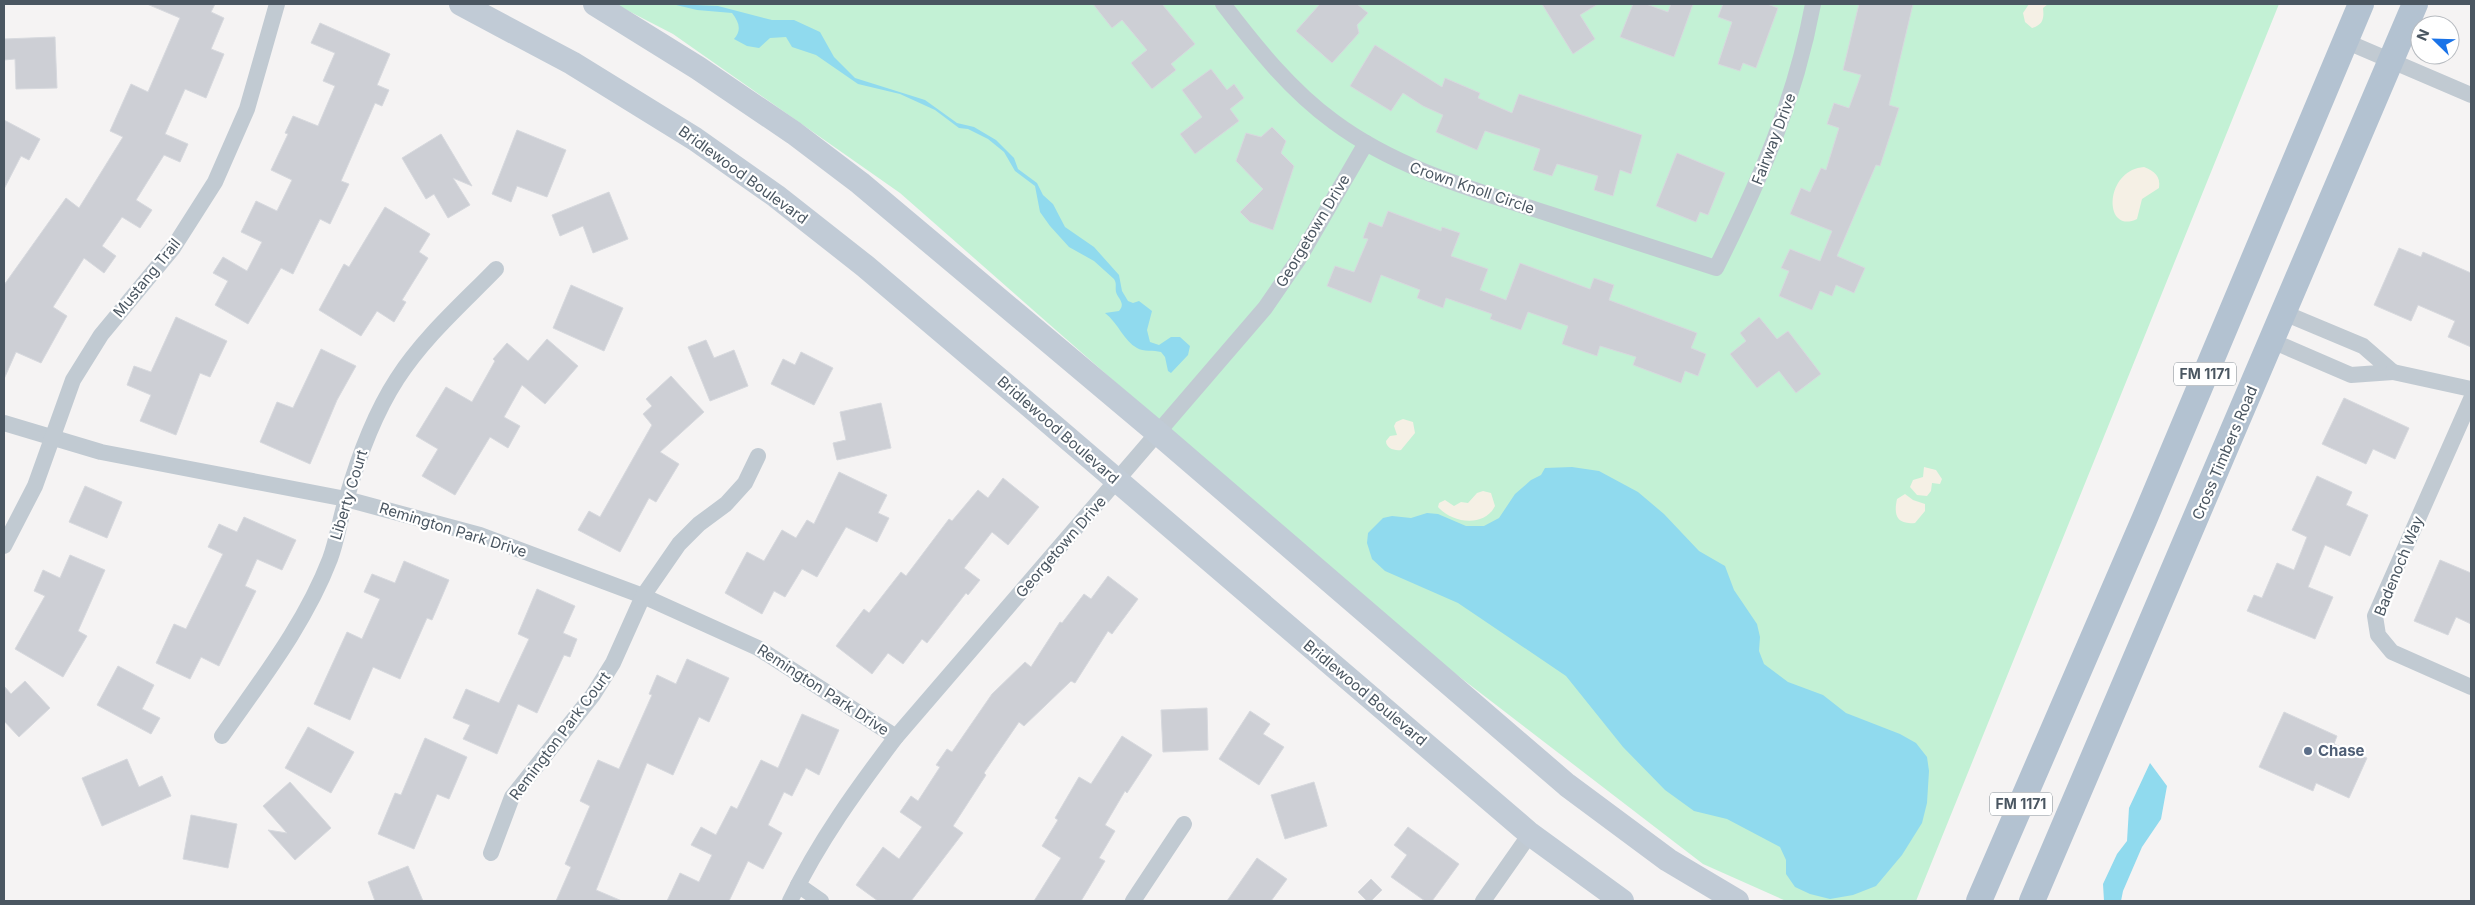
<svg xmlns="http://www.w3.org/2000/svg" width="2475" height="905" viewBox="0 0 2475 905" font-family="Inter,sans-serif">
	<rect width="100%" height="100%" fill="#f5f3f3"/>
	<polygon fill="#c3f1d5" points="615,4 2279,4 1916,901 1786,901 1703,864 1448,668 1204,460 900,193 673,34"/>
	<g fill="#f5f0e5">
		<path d="M2029 4H2048L2043 8C2044 17 2044 25 2032 28L2025 22 2023 13Z"/>
		<path d="M2144 167C2154 171 2161 176 2159 188L2142 199 2137 219C2103 235 2104 170 2144 167Z"/>
		<path d="M1403 419 1413 422 1415 433 1401 450C1394 451 1386 448 1386 441L1390 436 1397 435 1394 426 1396 422Z"/>
		<polygon points="1924,467 1936,470 1942,479 1940,484 1932,483 1931,491 1927,496 1917,495 1910,487 1913,480 1923,477"/>
		<path d="M1483 491 1491 493 1495 506C1484 528 1452 523 1438 507L1439 503 1445 500 1454 506 1461 502 1468 503 1477 493Z"/>
		<path d="M1905 494 1913 500 1925 504V511L1915 523C1895 525 1894 513 1897 499Z"/>
	</g>
	<g fill="#90daee">
		<path d="M672 4 718 6 772 20H794L820 32 834 57 855 78 925 100 957 123 974 127 996 140 1014 158 1018 169 1037 183 1043 195 1053 204 1065 227 1094 247 1119 275 1122 291 1128 301 1133 303 1139 301 1152 311 1147 330 1150 342 1159 345 1171 337H1180L1190 346 1188 355 1171 373 1168 371 1165 357 1161 352C1154 350 1143 352 1137 348 1124 341 1118 323 1105 313L1119 311C1126 303 1118 299 1116 292 1115 286 1117 284 1114 279L1094 261 1069 247 1050 226 1040 212 1035 186 1015 171 1004 152 988 139 968 129 959 128 935 110 900 94 858 84 816 55 792 47 786 37 770 38 759 48 747 46 734 39C742 30 739 22 732 13L697 10Z"/>
		<polygon points="1572,467 1599,471 1638,492 1664,514 1699,551 1725,566 1734,590 1757,624 1760,637 1759,651 1764,664 1788,682 1823,695 1846,713 1900,734 1916,743 1927,757 1929,771 1927,803 1922,823 1902,855 1876,886 1853,895 1830,899 1810,894 1795,887 1786,874 1786,860 1780,847 1727,819 1694,811 1665,790 1623,747 1566,676 1458,603 1385,571 1372,559 1367,543 1368,533 1383,518 1392,516 1411,518 1427,513 1438,514 1466,526 1484,526 1499,518 1515,494 1531,480 1541,475 1545,468"/>
		<polygon points="2150,763 2167,786 2161,819 2142,847 2123,891 2121,901 2104,901 2103,884 2117,854 2127,841 2129,808"/>
	</g>
	<g fill="#cdcfd5" stroke="#d7d9de">
		<polygon points="147,4 215,4 211,12 224,18 211,49 224,54 206,98 185,89 165,134 188,144 180,162 164,155 136,200 152,210 140,228 122,217 102,246 116,256 104,273 84,258 53,307 67,316 41,363 16,352 4,379 4,285 66,198 79,208 123,137 110,131 131,84 148,92 180,18"/>
		<polygon points="1093,4 1162,4 1195,44 1171,64 1176,70 1152,89 1131,63 1147,50 1122,20 1112,28"/>
		<polygon points="1320,4 1357,4 1368,13 1357,25 1359,33 1332,63 1296,31"/>
		<polygon points="1542,4 1598,4 1580,15 1595,39 1573,54"/>
		<polygon points="1633,4 1646,4 1668,12 1671,4 1693,4 1674,57 1620,37"/>
		<polygon points="1723,4 1767,4 1778,8 1756,68 1743,63 1740,71 1718,64 1732,22 1718,17"/>
		<polygon points="1859,4 1913,4 1889,105 1899,108 1880,166 1876,165 1837,256 1865,268 1854,293 1836,285 1832,296 1820,291 1812,310 1779,296 1789,271 1781,268 1790,249 1820,261 1832,231 1790,214 1801,188 1810,192 1821,168 1826,170 1839,128 1827,124 1834,103 1849,108 1861,75 1843,70"/>
		<polygon points="320,23 390,54 377,85 389,90 382,106 375,103 341,181 349,184 330,224 320,219 293,274 281,268 248,324 215,305 228,281 213,273 223,257 247,271 262,242 241,232 256,201 277,211 292,180 271,170 288,134 285,133 293,116 318,126 335,86 323,81 335,53 311,43"/>
		<polygon points="55,37 57,88 16,89 15,59 4,60 4,39"/>
		<polygon points="1375,45 1442,87 1445,78 1480,93 1478,98 1512,113 1519,94 1642,135 1631,174 1620,170 1613,196 1594,190 1598,176 1557,164 1552,176 1533,170 1540,149 1485,131 1477,150 1436,132 1443,115 1423,106 1403,93 1391,111 1350,86"/>
		<polygon points="1211,69 1227,90 1234,84 1244,98 1230,109 1239,121 1195,154 1180,134 1202,117 1182,90"/>
		<polygon points="4,120 40,139 29,160 21,156 4,189"/>
		<polygon points="1272,127 1286,141 1281,153 1294,166 1273,230 1250,222 1240,212 1263,189 1236,161 1246,133 1261,137"/>
		<polygon points="517,130 566,150 547,197 517,186 511,202 492,194"/>
		<polygon points="441,134 472,186 453,178 470,205 448,218 434,194 426,199 402,158"/>
		<polygon points="1677,153 1725,173 1708,215 1700,212 1696,222 1656,206"/>
		<polygon points="609,192 628,239 593,253 583,226 560,236 552,215"/>
		<polygon points="385,207 430,234 419,252 428,258 402,300 406,302 394,322 377,311 361,336 319,310 344,264 349,267"/>
		<polygon points="1388,211 1441,231 1442,227 1460,233 1451,256 1488,269 1480,290 1506,300 1520,263 1590,289 1594,278 1614,285 1609,300 1697,333 1691,348 1706,354 1698,376 1685,371 1681,383 1633,365 1636,357 1600,346 1597,356 1562,344 1568,326 1528,312 1521,330 1490,319 1492,314 1446,298 1443,308 1417,298 1420,290 1381,275 1371,303 1327,286 1335,266 1354,272 1368,239 1363,238 1369,222 1382,227"/>
		<polygon points="2399,248 2421,257 2423,252 2471,273 2471,347 2448,337 2455,321 2418,305 2411,321 2374,305"/>
		<polygon points="571,285 623,308 604,351 553,328"/>
		<polygon points="176,317 227,341 210,377 200,373 176,435 140,421 151,395 127,385 134,366 151,372"/>
		<polygon points="1759,317 1777,339 1788,331 1821,374 1796,393 1779,371 1757,388 1730,354 1746,341 1740,333"/>
		<polygon points="547,339 578,366 545,404 522,385 504,417 520,426 508,448 490,437 455,495 422,476 438,449 416,436 446,387 472,402 495,361 493,359 507,343 528,361"/>
		<polygon points="706,340 714,358 734,350 748,386 710,401 688,347"/>
		<polygon points="321,349 356,366 337,400 310,464 260,442 277,402 293,408"/>
		<polygon points="801,352 833,368 814,405 771,384 783,359 795,365"/>
		<polygon points="671,376 704,412 660,452 679,464 656,502 649,498 620,552 578,530 589,511 600,517 652,425 643,414 652,406 646,399"/>
		<polygon points="2344,398 2409,428 2395,459 2373,449 2366,464 2322,444"/>
		<polygon points="881,403 891,448 837,460 833,443 846,440 840,412"/>
		<polygon points="839,472 887,495 878,513 889,518 877,542 846,527 817,577 802,569 785,597 774,591 762,614 725,593 747,552 764,561 782,530 796,538 807,520 814,524"/>
		<polygon points="2317,476 2352,492 2346,505 2368,515 2350,556 2325,545 2308,587 2333,597 2315,639 2247,611 2254,595 2262,598 2277,563 2294,570 2307,537 2292,530"/>
		<polygon points="1003,478 1039,507 1008,545 992,532 964,568 980,580 968,595 966,593 927,643 922,639 903,664 888,653 872,674 836,646 864,609 869,613 901,572 906,576 949,519 952,521 978,490 988,498"/>
		<polygon points="85,486 122,502 107,538 69,522"/>
		<polygon points="244,517 296,540 282,570 257,559 245,586 256,591 219,666 201,657 190,679 156,663 174,624 186,629 223,554 208,547 219,524 237,532"/>
		<polygon points="70,555 105,570 78,631 87,636 63,677 15,649 45,596 34,591 43,570 60,578"/>
		<polygon points="2440,560 2471,573 2471,624 2456,617 2448,635 2414,621"/>
		<polygon points="404,561 449,580 432,620 427,618 400,679 373,667 350,720 314,704 347,632 362,639 380,599 364,592 372,574 395,583"/>
		<polygon points="1108,576 1138,599 1112,634 1108,631 1075,683 1071,681 1024,726 1019,722 984,773 986,775 953,826 963,833 911,901 878,901 856,885 883,847 899,859 922,827 900,812 911,796 918,801 940,767 936,765 947,749 952,752 992,694 1025,662 1031,667 1060,622 1062,623 1084,594 1091,599"/>
		<polygon points="537,589 575,606 563,633 577,639 570,657 564,655 537,713 518,704 497,754 463,739 470,725 453,718 466,689 499,703 529,639 518,634"/>
		<polygon points="687,659 729,678 709,722 699,717 673,775 647,763 596,890 622,901 556,901 571,867 565,864 590,806 580,801 598,760 619,769 652,695 649,694 657,675 676,684"/>
		<polygon points="118,666 154,685 142,709 160,718 151,734 97,705"/>
		<polygon points="25,681 50,708 19,737 4,721 4,686 11,694"/>
		<polygon points="1207,708 1208,750 1163,752 1161,710"/>
		<polygon points="1250,711 1270,724 1263,734 1284,747 1259,785 1219,759"/>
		<polygon points="2284,712 2337,736 2334,744 2367,758 2349,798 2316,783 2313,791 2259,767"/>
		<polygon points="802,714 839,730 819,775 806,768 792,796 784,792 768,825 782,833 763,869 748,861 729,901 667,901 680,873 699,882 712,855 691,845 701,827 716,835 731,806 737,809 761,760 778,768"/>
		<polygon points="308,727 354,752 331,793 285,768"/>
		<polygon points="1122,736 1152,755 1127,793 1125,791 1105,825 1115,831 1099,858 1105,861 1081,901 1034,901 1061,858 1042,846 1058,820 1055,818 1079,777 1091,784"/>
		<polygon points="425,738 467,757 449,799 437,794 414,849 378,834 395,793 401,795"/>
		<polygon points="127,759 139,787 162,776 171,796 102,826 82,778"/>
		<polygon points="290,782 331,828 295,860 268,830 287,833 263,806"/>
		<polygon points="1314,782 1327,826 1285,839 1271,795"/>
		<polygon points="191,815 237,824 228,868 183,859"/>
		<polygon points="1408,827 1459,864 1432,901 1425,901 1391,877 1407,855 1394,845"/>
		<polygon points="1257,858 1287,879 1271,901 1227,901"/>
		<polygon points="408,866 423,901 375,901 368,882"/>
		<polygon points="1371,879 1382,890 1371,901 1367,901 1358,892"/>
	</g>
	<g fill="none" stroke-linecap="round" stroke-linejoin="round">
		<g stroke="#c1cad2" stroke-width="16">
			<path d="M1223 4C1256 47 1290 90 1334 122 1395 167 1465 187 1537 210 1597 229 1657 249 1716 268 1760 180 1795 101 1813 4"/>
			<polyline points="2345,41 2471,95"/>
			<polyline points="2272,341 2351,375 2393,372 2363,346 2284,313"/>
			<polyline points="2393,372 2471,389"/>
			<polyline points="2471,399 2375,616 2378,635 2392,652 2471,687"/>
			<polyline points="4,423 101,452 346,499 480,535 643,596 758,648 896,737"/>
			<polyline points="4,546 35,486 73,380 101,335 173,248 215,182 247,109 277,4"/>
			<path d="M222 736C261 680 305 624 330 559 337 540 340 519 346 500 358 458 373 416 397 379 424 337 462 304 496 269"/>
			<polyline points="491,853 512,797 593,695 613,663 643,596 679,544 699,524 726,504 745,483 758,456"/>
			<polyline points="798,885 821,901"/>
			<path d="M790 901C819 841 856 790 896 737L1265 308 1298 260 1366 143"/>
			<polyline points="1133,901 1184,824"/>
			<polyline points="1483,901 1530,834"/>
		</g>
		<g stroke="#c1cbd6" stroke-width="24">
			<polyline points="461,4 572,63 695,139 776,196 865,266 1009,388 1530,834 1622,901"/>
			<polyline points="595,4 698,68 794,133 860,183 1159,434 1567,785 1668,860 1737,901"/>
		</g>
		<g stroke="#b3c2d1" stroke-width="26">
			<polyline points="1979,901 2144,520 2361,4"/>
			<polyline points="2032,901 2415,4"/>
		</g>
	</g>
	<circle fill="#5c6f8a" stroke="#fff" stroke-width="2" cx="2308" cy="751" r="5"/>
	<g text-anchor="middle" stroke-width="4.5" stroke-linejoin="round" paint-order="stroke">
		<g fill="#fff" stroke="#808990" stroke-width="1">
			<rect x="2174" y="362.5" width="62" height="23" rx="4"/>
			<rect x="1990" y="792.5" width="62" height="23" rx="4"/>
		</g>
		<g font-size="14" font-weight="bold" fill="#4a5661">
			<text x="2205" y="379">FM 1171</text>
			<text x="2021" y="809">FM 1171</text>
		</g>
		<g font-size="15" fill="#4a5661" stroke="#fff">
			<text transform="translate(1774 139) rotate(-69)" y="5">Fairway Drive</text>
			<text transform="translate(743 175) rotate(36)" y="5">Bridlewood Boulevard</text>
			<text transform="translate(1472 188) rotate(19)" y="5">Crown Knoll Circle</text>
			<text transform="translate(1313 231) rotate(-59)" y="5">Georgetown Drive</text>
			<text transform="translate(147 278) rotate(-51)" y="5">Mustang Trail</text>
			<text transform="translate(1058 430) rotate(41)" y="5">Bridlewood Boulevard</text>
			<text transform="translate(2225 453) rotate(-67)" y="5">Cross Timbers Road</text>
			<text transform="translate(349 495) rotate(-73)" y="5">Liberty Court</text>
			<text transform="translate(453 530) rotate(17)" y="5">Remington Park Drive</text>
			<text transform="translate(1061 547) rotate(-49)" y="5">Georgetown Drive</text>
			<text transform="translate(2399 566) rotate(-68)" y="5">Badenoch Way</text>
			<text transform="translate(823 690) rotate(33)" y="5">Remington Park Drive</text>
			<text transform="translate(1365 693) rotate(40)" y="5">Bridlewood Boulevard</text>
			<text transform="translate(560 736) rotate(-53)" y="5">Remington Park Court</text>
		</g>
		<g font-size="15" font-weight="bold" fill="#4e5e75" stroke="#fff" text-anchor="start">
			<text x="2318" y="756">Chase</text>
		</g>
	</g>
	<rect width="2475" height="905" fill="none" stroke="#4a5661" stroke-width="10"/>
	<g transform="translate(2435 40) rotate(293)"><circle r="24" fill="#ffffff" stroke="#b7bbc0"/>
	<path d="M0-4L9 19L0 12L-9 19Z" fill="#1a73e8"/>
	<text y="-8" font-size="14" font-weight="bold" text-anchor="middle" fill="#4a5661">N</text>
	</g>
</svg>
